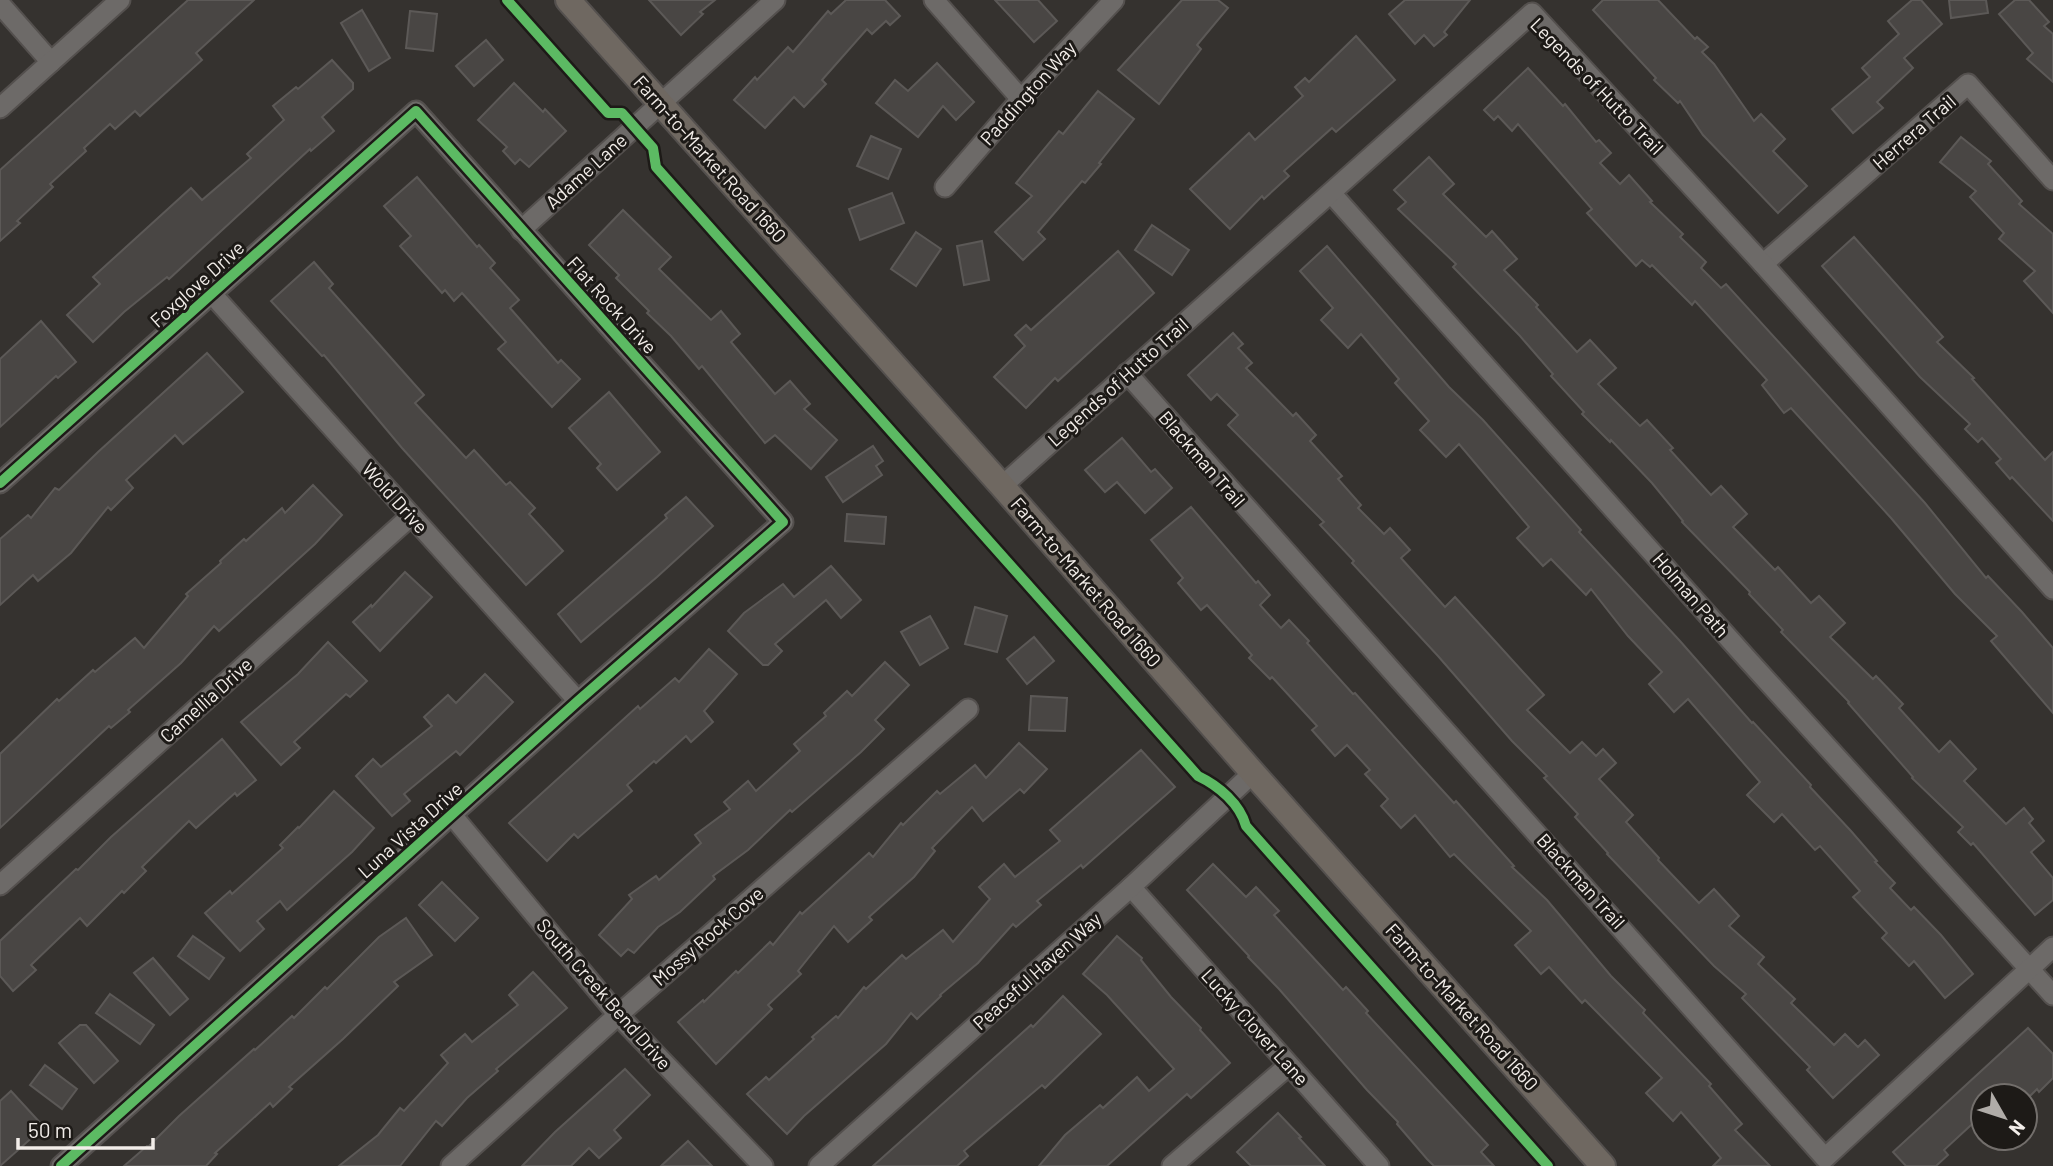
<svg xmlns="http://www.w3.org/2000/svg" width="2053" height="1166" viewBox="0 0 2053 1166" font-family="Barlow,sans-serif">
	<rect width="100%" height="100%" fill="#35322f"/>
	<g fill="#494644" stroke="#5c5957" stroke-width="2">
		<polygon points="188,0 254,0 196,53 202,60 140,116 135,111 115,129 110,124 84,148 86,151 50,184 53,187 17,221 20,223 0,241 0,170"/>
		<polygon points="649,0 715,0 700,12 703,14 681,35"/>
		<polygon points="846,0 885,0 900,16 890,25 886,21 872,34 867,29 822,80 826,84 804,107 794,97 765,128 734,100 755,77 757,80 788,47 793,52 828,11 831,14"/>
		<polygon points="995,0 1038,0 1057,21 1034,42"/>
		<polygon points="1182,0 1218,0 1228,8 1197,45 1201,49 1159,104 1118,70"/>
		<polygon points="1405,0 1470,0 1444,32 1447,35 1434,46 1424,35 1415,44 1389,14"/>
		<polygon points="1603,0 1658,0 1695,39 1697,37 1708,47 1702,52 1714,64 1754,121 1761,114 1785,139 1773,151 1807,186 1778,213 1703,135 1680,101 1678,103 1654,80 1656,78 1593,10"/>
		<polygon points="1912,0 1921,0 1942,24 1904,58 1913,68 1877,102 1883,108 1853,133 1832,109 1870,77 1862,68 1899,34 1888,21"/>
		<polygon points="1949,0 1986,0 1988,13 1951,18"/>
		<polygon points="2015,0 2029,0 2049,22 2044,26 2053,34 2053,82 2027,59 2033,53 1999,14"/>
		<polygon points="362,10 390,58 369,71 341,23"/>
		<polygon points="410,11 437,14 433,51 406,48"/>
		<polygon points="1356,36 1395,80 1336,132 1332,128 1284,171 1289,176 1264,199 1262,196 1230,229 1190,189 1249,133 1255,140 1303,96 1295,87 1305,78 1309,82"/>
		<polygon points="486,40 503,60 474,86 456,66"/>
		<polygon points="332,60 353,83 353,89 322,117 334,131 311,151 310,149 169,279 167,277 124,312 93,342 67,315 100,284 93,277 191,188 202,200 251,158 247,154 284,120 273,106 296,87 298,89"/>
		<polygon points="937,63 974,102 956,120 943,106 918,137 876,103 895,80 908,91"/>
		<polygon points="1528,68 1563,106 1565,104 1596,142 1599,140 1611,153 1600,163 1620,184 1629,175 1652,201 1650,202 1683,234 1680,237 1706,262 1701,268 1721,288 1726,284 1925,503 1986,578 1988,576 2022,612 2053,648 2053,713 1991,641 1997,636 1955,594 1891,518 1791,408 1784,413 1762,385 1767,380 1695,301 1692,305 1652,265 1650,267 1642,260 1636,266 1587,213 1592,209 1518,124 1512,131 1498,116 1494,120 1484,110"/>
		<polygon points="514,83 543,112 545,109 566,131 529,167 520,159 515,164 503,151 507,147 478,120"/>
		<polygon points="1098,91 1134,119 1099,163 1101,164 1085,183 1082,181 1038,232 1045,239 1023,260 995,232 1032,196 1016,183 1059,131 1063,134"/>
		<polygon points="871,136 901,149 888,179 857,166"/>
		<polygon points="1961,137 1991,161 1988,164 2022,201 2019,204 2053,234 2053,313 2024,281 2035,271 1999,239 2004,233 1970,197 1976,191 1940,162"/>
		<polygon points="1429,157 1454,184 1443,194 1486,237 1492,231 1517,259 1504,270 1538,305 1536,307 1577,352 1590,340 1616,368 1598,384 1640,426 1647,420 1673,448 1670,450 1711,495 1721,486 1747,514 1733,527 1775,570 1778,567 1811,603 1819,596 1845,623 1830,637 1873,679 1876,676 1903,704 1899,708 1939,752 1950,741 1976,769 1964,781 2006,824 2024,808 2033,819 2029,823 2044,841 2031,852 2053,878 2053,900 2035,915 1973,843 1971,845 1958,832 1963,827 1912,778 1913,777 1848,703 1849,702 1781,632 1783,630 1749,594 1750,592 1682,522 1683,521 1652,483 1611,440 1610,442 1582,414 1584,412 1551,376 1553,374 1520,336 1453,267 1456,264 1398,209 1406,202 1394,190"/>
		<polygon points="417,177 477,247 479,245 495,263 490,268 519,300 510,308 558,363 561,360 580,379 552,407 498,349 506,342 462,293 454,301 445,290 442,293 400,246 411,236 384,206"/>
		<polygon points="892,193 904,223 860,240 849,209"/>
		<polygon points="623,210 671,257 659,269 711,320 721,311 740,334 731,342 775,394 790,381 810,404 804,409 837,440 811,469 775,435 765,443 702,366 699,369 671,336 647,313 649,311 616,278 619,275 589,245"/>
		<polygon points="1152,225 1189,250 1172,275 1135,250"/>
		<polygon points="916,232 941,249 916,286 891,269"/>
		<polygon points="1854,237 1943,337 1937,342 1974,378 1972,379 2045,460 2053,452 2053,521 2012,477 2010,479 1996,463 2001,459 1982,438 1978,442 1965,429 1970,424 1920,377 1822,266"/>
		<polygon points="982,241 989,280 964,285 957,246"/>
		<polygon points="1327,246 1449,387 1483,420 1581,530 1579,532 1680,641 1752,723 1753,722 1811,785 1810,787 1851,831 1877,861 1875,862 1895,883 1890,888 1911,910 1914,907 1941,935 1973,974 1945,998 1914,961 1909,966 1882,938 1887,933 1853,897 1860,891 1820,846 1815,850 1782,814 1774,822 1747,795 1760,782 1688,699 1674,712 1649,684 1662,672 1628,636 1591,589 1586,595 1551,559 1543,566 1517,538 1529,527 1459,444 1446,457 1420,430 1429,421 1395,383 1399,379 1361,334 1348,348 1321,320 1333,308 1300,271"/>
		<polygon points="1118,251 1154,293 1058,381 1055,378 1026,408 994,377 1025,346 1015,335 1026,325 1031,330"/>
		<polygon points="314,262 333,284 329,288 424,395 415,403 466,458 474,450 506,485 510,482 535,508 529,514 563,551 526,585 402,448 324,355 322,356 271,301"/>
		<polygon points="41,321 76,362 58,378 56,376 0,427 0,359"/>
		<polygon points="1233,333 1243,344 1238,348 1252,363 1246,368 1293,416 1296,413 1316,435 1310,441 1342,476 1338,479 1361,505 1358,508 1384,534 1390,528 1410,550 1401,558 1445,607 1455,597 1544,695 1527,710 1570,753 1582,742 1596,756 1603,749 1616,763 1599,779 1633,815 1626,822 1659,858 1658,860 1699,903 1714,889 1739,916 1729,926 1764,957 1758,964 1795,999 1791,1003 1834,1045 1845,1034 1858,1047 1865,1040 1879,1055 1833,1098 1807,1070 1810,1067 1742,998 1746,994 1714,966 1607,854 1608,853 1575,817 1578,814 1544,778 1547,776 1512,741 1438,656 1352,563 1354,561 1320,525 1324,522 1228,425 1238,415 1217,394 1211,400 1188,375"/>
		<polygon points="207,353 243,392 183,444 175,435 126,480 133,488 111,510 108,507 71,553 38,581 33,575 0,605 0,539 28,515 31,518 55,488 59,490 98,452"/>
		<polygon points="609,392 660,452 617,490 597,468 601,464 569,428"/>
		<polygon points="1122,438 1151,472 1155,469 1172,488 1145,513 1117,482 1105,492 1085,470"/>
		<polygon points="873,446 883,461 876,466 882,475 843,502 826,477"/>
		<polygon points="313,485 342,515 315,544 219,631 214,626 181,663 128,710 130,712 111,728 109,726 0,828 0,754 57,699 59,701 93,670 95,672 135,638 144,648 188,596 186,594 221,563 220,561 244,539 246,541 282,508 285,513"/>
		<polygon points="686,497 713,526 657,577 581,642 558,614 667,518 665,515"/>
		<polygon points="1191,507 1256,583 1258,581 1270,595 1260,605 1281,628 1289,620 1309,641 1307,643 1353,694 1355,693 1422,768 1454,803 1456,801 1514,866 1512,867 1547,900 1611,976 1645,1010 1643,1013 1711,1084 1709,1086 1742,1124 1735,1130 1770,1166 1713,1166 1721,1158 1681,1112 1673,1121 1646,1093 1662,1078 1585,1000 1582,1003 1549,967 1541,974 1515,945 1531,931 1454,854 1450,857 1415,815 1401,828 1381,806 1388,799 1365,774 1370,770 1347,745 1335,756 1312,730 1317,726 1272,677 1270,679 1249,658 1252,655 1207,605 1201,610 1178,583 1183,578 1151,540"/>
		<polygon points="847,514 886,517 884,544 845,541"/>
		<polygon points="831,566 861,600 841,618 826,600 775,644 782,651 768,665 763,665 728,631 744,613 783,584 794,597"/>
		<polygon points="405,572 432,597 380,651 353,622 371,605 372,607"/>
		<polygon points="975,607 1007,616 997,652 965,644"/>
		<polygon points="930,616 948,648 920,665 901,632"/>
		<polygon points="1034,637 1054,661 1027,684 1007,659"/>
		<polygon points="328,642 367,681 350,697 346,694 294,742 300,748 281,765 241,722 298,674"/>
		<polygon points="709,649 737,674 704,711 713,722 691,742 686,736 656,763 654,761 627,785 632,791 578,838 574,834 547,861 509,823 638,706 640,709 675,678 679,682"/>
		<polygon points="885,662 909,685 875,720 884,729 861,752 792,812 790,810 748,850 713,876 715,879 680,912 658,927 634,953 628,949 621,956 599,935 632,899 629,895 656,876 659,880 701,843 695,835 730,809 724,802 748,781 756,791 800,751 794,744 826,716 824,713 847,691 852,696"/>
		<polygon points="485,674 513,702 460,755 456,751 404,794 410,801 392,816 356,776 373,759 381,767 432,726 424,717 448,695 456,703"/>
		<polygon points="1031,696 1067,698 1065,731 1029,730"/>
		<polygon points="222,739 256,780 237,796 235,793 196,828 189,821 142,867 146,871 124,893 122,891 87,926 80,918 31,965 36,970 13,991 0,976 0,941 76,869 78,870 111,837"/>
		<polygon points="1019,743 1047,769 1024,793 1020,789 983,821 972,807 932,848 935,851 914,877 869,917 872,920 848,942 834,926 798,971 801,974 768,1005 772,1009 716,1064 678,1022 703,1000 704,1002 736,971 738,973 770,942 773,945 800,912 802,914 869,853 873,857 901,823 903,825 937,791 940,794 975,765 986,778"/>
		<polygon points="1141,750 1175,787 1083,868 1081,865 1037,901 1041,905 1016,927 1013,924 978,963 940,995 941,996 917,1019 911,1013 886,1044 804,1116 787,1134 747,1094 766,1077 769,1080 814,1039 812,1037 836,1016 838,1018 864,987 866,989 902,955 906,959 943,930 953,942 990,899 979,887 1004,864 1015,877 1060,841 1050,830"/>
		<polygon points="334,791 374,828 352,852 287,910 280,901 257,921 264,929 240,951 205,913 230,891 232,894 283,848 280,845 298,827 299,828"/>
		<polygon points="1213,864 1246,897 1256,887 1279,911 1274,915 1343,990 1346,987 1368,1011 1366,1013 1488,1145 1481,1152 1494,1166 1434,1166 1427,1159 1397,1124 1398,1122 1367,1090 1279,989 1248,957 1249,956 1187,890"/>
		<polygon points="442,882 478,918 455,941 419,905"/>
		<polygon points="406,918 432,955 394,982 398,986 343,1039 289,1087 292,1089 273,1107 270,1103 215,1153 217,1154 206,1166 124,1166 147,1146 148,1147 179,1116 254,1049 255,1050 292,1016 294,1018 325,987 327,989 379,937"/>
		<polygon points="193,936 224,958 209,979 178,956"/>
		<polygon points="1117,936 1142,958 1141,960 1171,997 1201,1028 1200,1030 1230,1063 1191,1098 1187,1094 1107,1166 1039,1166 1065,1135 1100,1105 1103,1108 1137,1077 1149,1091 1174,1069 1107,995 1083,974"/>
		<polygon points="153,958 188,999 170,1015 134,973"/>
		<polygon points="533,972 567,1008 496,1069 498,1071 467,1098 442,1126 436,1121 400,1166 339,1166 378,1135 400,1108 404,1111 448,1063 441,1055 465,1034 472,1042 518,1005 509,995"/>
		<polygon points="110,994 154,1025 140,1044 96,1013"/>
		<polygon points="1063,996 1101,1034 1045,1088 1042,1085 964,1151 968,1156 957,1166 873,1166 1031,1025 1033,1027"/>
		<polygon points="80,1025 86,1025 118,1061 94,1083 59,1043"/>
		<polygon points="2028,1028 2053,1054 2053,1078 2039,1092 2037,1089 2030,1096 1983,1096 1983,1114 1944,1150 1948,1155 1936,1166 1906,1166 1893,1152"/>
		<polygon points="45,1065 77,1089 62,1109 30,1085"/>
		<polygon points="625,1069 650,1095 614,1130 621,1138 599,1158 589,1148 571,1166 522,1166 555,1132"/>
		<polygon points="11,1091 44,1127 0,1166 0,1101"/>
		<polygon points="1278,1113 1301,1137 1299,1138 1325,1166 1251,1166 1237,1152"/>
		<polygon points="688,1141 712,1166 661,1166"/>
	</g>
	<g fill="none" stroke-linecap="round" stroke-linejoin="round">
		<g stroke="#54504e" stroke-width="23">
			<g id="minor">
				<polyline points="934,0 1021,99"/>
				<polyline points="0,4 51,62"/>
				<polyline points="0,108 120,0"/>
				<polyline points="945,187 1021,99 1114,0"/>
				<polyline points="1331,193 1749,661 2053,995"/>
				<polyline points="521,230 775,0"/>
				<polyline points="1763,264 1968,84 2053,180"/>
				<polyline points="212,294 578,701"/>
				<path d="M1127 373C1358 636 1594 895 1825 1158L2053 947"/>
				<polyline points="0,483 416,111 783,522 578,701 61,1166"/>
				<polyline points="1002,486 1532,13 1763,264 2053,589"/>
				<polyline points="452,815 618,1015 763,1166"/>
				<polyline points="0,885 411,516"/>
				<polyline points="1131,887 1379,1166"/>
				<polyline points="451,1166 618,1015 968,709"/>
				<polyline points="819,1166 1131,887 1253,773"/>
				<polyline points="1172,1166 1288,1066"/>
			</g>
		</g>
		<g stroke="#54504e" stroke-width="28">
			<polyline id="major" points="568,0 1002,486 1253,773 1603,1166"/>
		</g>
		<use href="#minor" stroke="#6d6a68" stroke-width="19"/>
		<use href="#major" stroke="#6f6861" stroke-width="24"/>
		<g stroke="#1d1a17" stroke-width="15">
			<g id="cycleway">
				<path d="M507 0 608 113H622L653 148 656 167 1198 776C1219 786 1240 804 1246 826L1548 1166"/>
				<polyline points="0,483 416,111 783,522 578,701 61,1166"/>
			</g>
		</g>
		<use href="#cycleway" stroke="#5cba63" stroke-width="10"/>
	</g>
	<g text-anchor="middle" stroke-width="6" stroke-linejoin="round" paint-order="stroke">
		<g font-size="19" fill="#f2ede9" stroke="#1d1a17">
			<text transform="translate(1597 86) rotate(46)" y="7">Legends of Hutto Trail</text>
			<text transform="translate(1028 93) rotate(-48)" y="7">Paddington Way</text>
			<text transform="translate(1914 132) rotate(-41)" y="7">Herrera Trail</text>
			<text transform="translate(710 159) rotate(48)" y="7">Farm-to-Market Road 1660</text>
			<text transform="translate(586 171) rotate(-42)" y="7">Adame Lane</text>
			<text transform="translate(197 284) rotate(-42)" y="7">Foxglove Drive</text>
			<text transform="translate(612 305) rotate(48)" y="7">Flat Rock Drive</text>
			<text transform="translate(1118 382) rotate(-42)" y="7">Legends of Hutto Trail</text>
			<text transform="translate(1202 459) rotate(49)" y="7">Blackman Trail</text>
			<text transform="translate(395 498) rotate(48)" y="7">Wold Drive</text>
			<text transform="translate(1086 582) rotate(49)" y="7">Farm-to-Market Road 1660</text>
			<text transform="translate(1691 595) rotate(49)" y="7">Holman Path</text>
			<text transform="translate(206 700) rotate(-42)" y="7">Camellia Drive</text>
			<text transform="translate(410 830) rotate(-42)" y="7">Luna Vista Drive</text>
			<text transform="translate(1581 881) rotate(48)" y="7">Blackman Trail</text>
			<text transform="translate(708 936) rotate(-41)" y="7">Mossy Rock Cove</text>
			<text transform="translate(1037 971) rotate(-42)" y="7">Peaceful Haven Way</text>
			<text transform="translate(604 994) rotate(49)" y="7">South Creek Bend Drive</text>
			<text transform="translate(1462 1007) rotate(48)" y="7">Farm-to-Market Road 1660</text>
			<text transform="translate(1255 1027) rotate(48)" y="7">Lucky Clover Lane</text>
		</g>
	</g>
	<g transform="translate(2004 1117) rotate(129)"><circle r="33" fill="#1d1a17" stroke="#726e6b" stroke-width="2"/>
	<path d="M0-5L12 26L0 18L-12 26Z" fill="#b0aca8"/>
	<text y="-10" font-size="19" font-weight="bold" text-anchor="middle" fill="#f2ede9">N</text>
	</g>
	<path d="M18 1138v10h135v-10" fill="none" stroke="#f2ede9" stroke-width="3.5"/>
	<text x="28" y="1138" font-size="21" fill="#f2ede9" stroke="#1d1a17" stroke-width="5" paint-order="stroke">50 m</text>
</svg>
